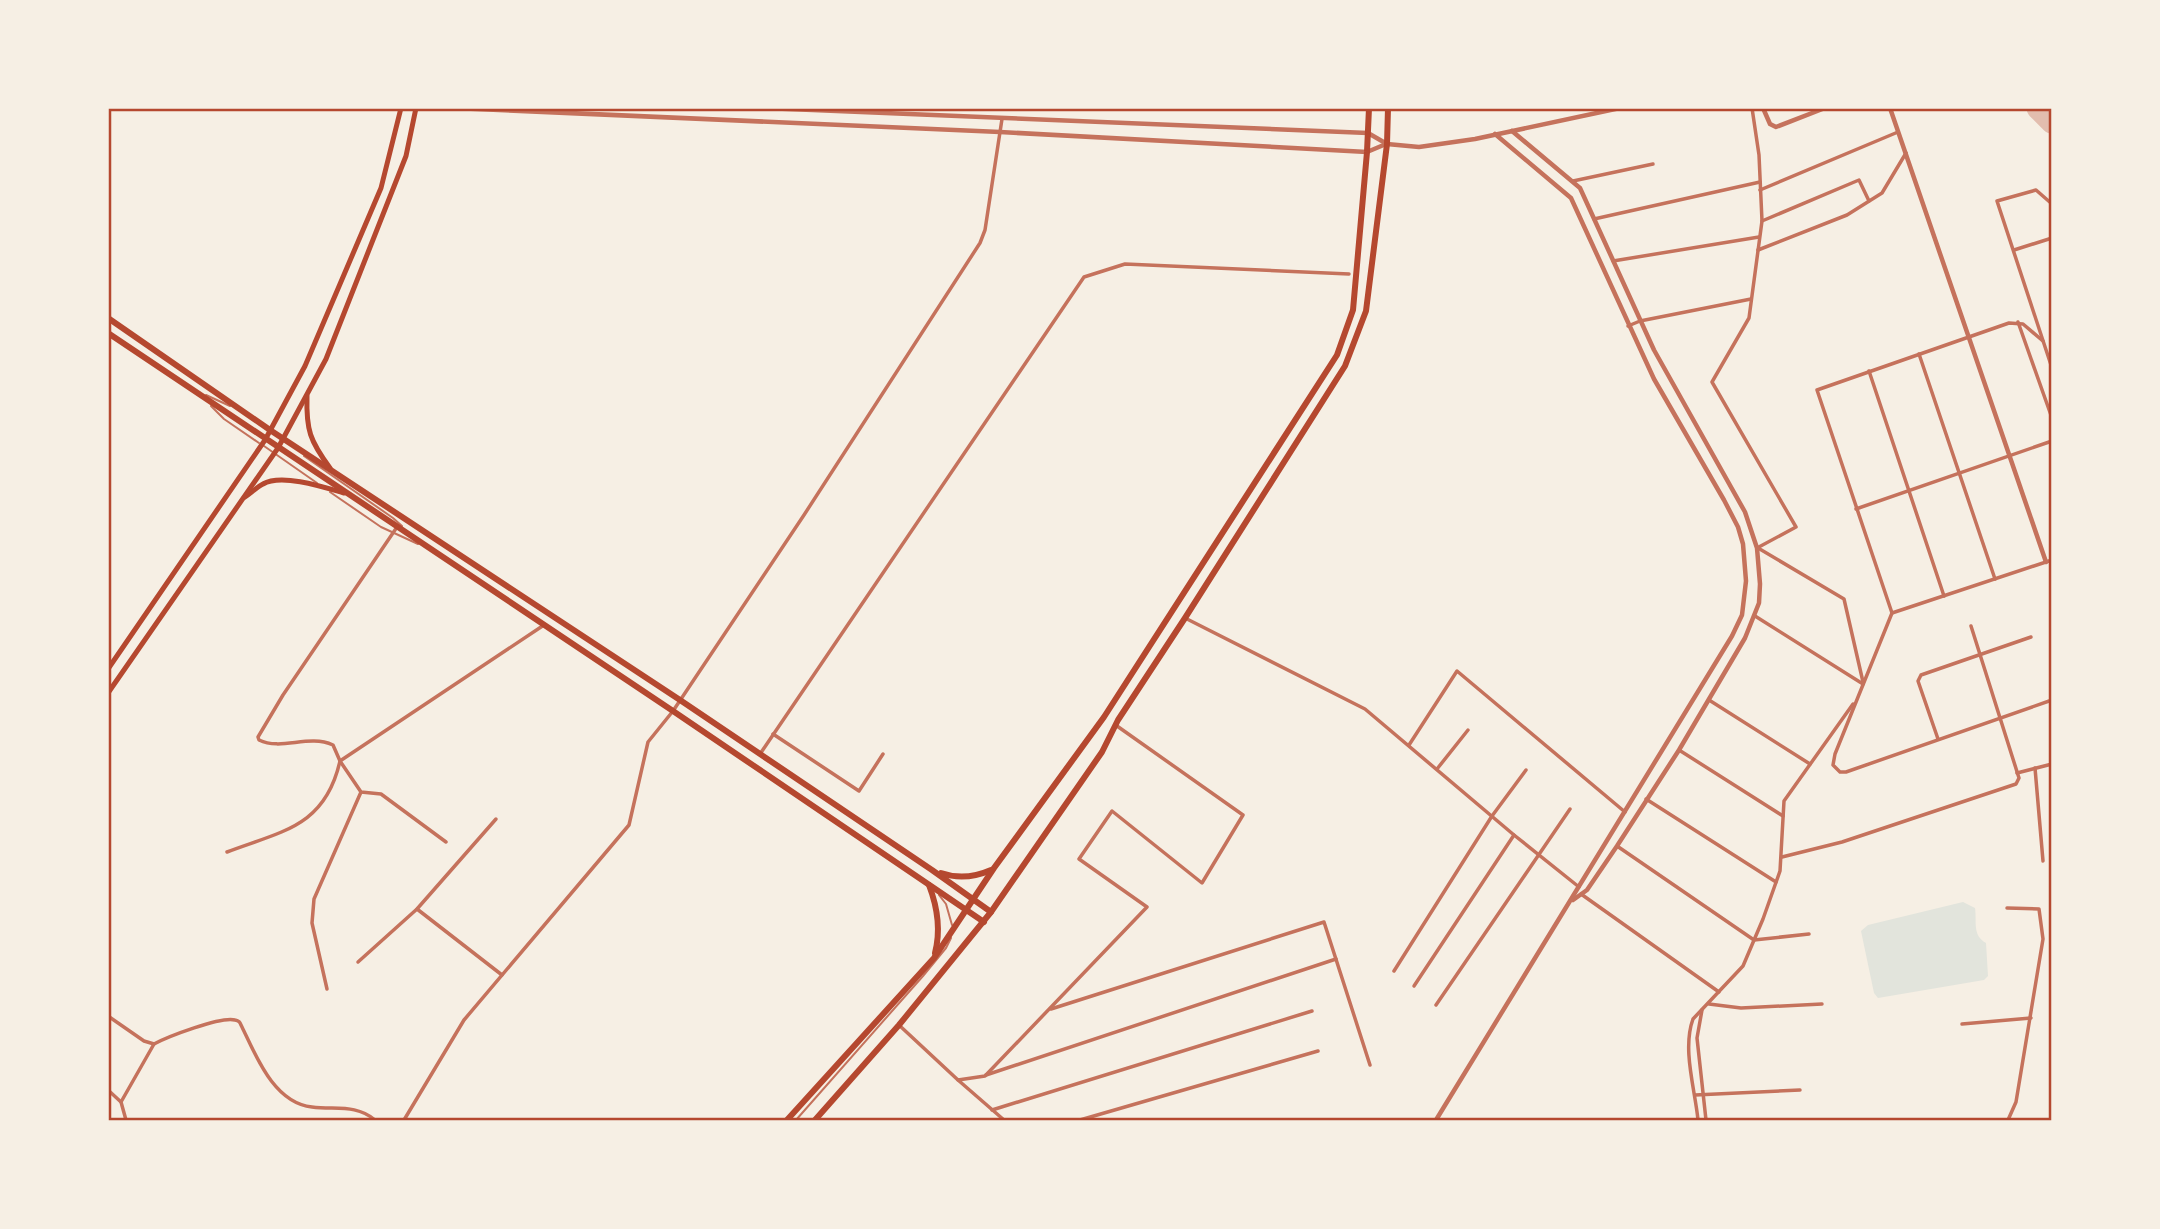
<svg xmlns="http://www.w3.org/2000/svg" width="2160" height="1229" viewBox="0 0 2160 1229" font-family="Helvetica,sans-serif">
	<rect width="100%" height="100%" fill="#f6efe4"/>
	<path fill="#e2e4dc" d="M1963 902 1975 908C1977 922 1972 935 1986 943L1988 976 1984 980 1878 998 1874 993 1861 931 1868 925Z"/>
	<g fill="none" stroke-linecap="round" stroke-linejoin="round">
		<polyline stroke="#e2bdae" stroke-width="23" points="2038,108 2052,122"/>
		<g stroke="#c5725c" stroke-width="2">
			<polyline points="206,395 230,406"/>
			<polyline points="211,406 224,419 259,443"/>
			<polyline points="264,446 317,483"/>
			<polyline points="304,456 393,518 402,526"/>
			<polyline points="330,492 381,527 418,544"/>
			<polyline points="939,895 946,904 952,925"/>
			<polyline points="796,1120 923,976 946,948 951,938"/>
		</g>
		<g stroke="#c5725c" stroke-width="3.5">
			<polyline points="1752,108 1759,155 1762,221 1749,318 1712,382 1796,527 1757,548"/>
			<polyline points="1573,181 1653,164"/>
			<polyline points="1760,190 1898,132"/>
			<polyline points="2052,204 2036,190 1997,201 2052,368"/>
			<polyline points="1594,219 1760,182"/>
			<polyline points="1762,221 1859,180 1869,201"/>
			<polyline points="1758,250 1847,215 1882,193 1906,153"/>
			<polyline points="2014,250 2052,238"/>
			<polyline points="1613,261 1759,237"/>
			<polyline points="2018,322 2052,418"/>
			<polyline points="1628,326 1640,321 1751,299"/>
			<polyline points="2043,341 2023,324 2009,323 1817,390 1892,613 1835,754 1833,765 1840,772 1846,772 2052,700"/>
			<polyline points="1919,354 1995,579"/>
			<polyline points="1869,371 1944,596"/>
			<polyline points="1856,509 2052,441"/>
			<path d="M397 527 283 695 258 737 259 740C282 751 308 734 333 745L340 761 361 792 381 794 446 842"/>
			<polyline points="1758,548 1844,599 1863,682"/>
			<polyline points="1892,613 2052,560"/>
			<polyline points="1755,616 1863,684"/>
			<polyline points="1185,618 1365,709 1514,835 1579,887"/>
			<polyline points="1709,700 1810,764"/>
			<polyline points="773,734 859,791 883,754"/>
			<polyline points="1938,739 1918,681 1921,675 2031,637"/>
			<polyline points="1409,745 1457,671 1625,812"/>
			<polyline points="1679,750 1783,816"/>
			<polyline points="760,754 1084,277 1125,264 1349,274"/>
			<polyline points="2035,768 2043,861"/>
			<polyline points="1437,769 1468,730"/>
			<polyline points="2017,773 2052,764"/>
			<polyline points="1646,799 1776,882"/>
			<polyline points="1617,846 1754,940 1809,934"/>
			<path d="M227 852C282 831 325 827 340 761L544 625"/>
			<polyline points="1782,857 1842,842 2016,784 2019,778 1971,626"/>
			<polyline points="1581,894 1719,992"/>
			<polyline points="2007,908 2039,909 2043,939 2016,1102 2008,1120"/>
			<polyline points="417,909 502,975"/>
			<polyline points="358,962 417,909 496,819"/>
			<polyline points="1394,971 1492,816 1526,770"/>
			<polyline points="1414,986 1514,835"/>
			<polyline points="327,989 312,923 314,899 361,792"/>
			<polyline points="1709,1004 1741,1008 1822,1004"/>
			<polyline points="1436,1005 1570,809"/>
			<polyline points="1051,1009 1324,922 1370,1065"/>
			<polyline points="1702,1010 1697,1038 1706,1120"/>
			<path d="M108 1016 144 1041 154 1044C167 1037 221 1016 235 1020 240 1021 240 1023 242 1027 256 1056 274 1103 312 1107 336 1110 356 1104 375 1120"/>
			<polyline points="1962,1024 2031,1018"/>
			<polyline points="900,1026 958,1080 985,1076 1147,907 1079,859 1112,811 1202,883 1243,815 1117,726"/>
			<polyline points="986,1075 1336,959"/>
			<polyline points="958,1080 1004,1120"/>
			<polyline points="108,1090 121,1102 126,1120"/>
			<polyline points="1695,1095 1800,1090"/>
			<polyline points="121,1102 154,1044"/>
			<polyline points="992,1110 1312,1011"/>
			<polyline points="404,1120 464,1020 629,825 648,742 673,711 804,515 980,243 985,230 1002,119"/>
			<polyline points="1080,1120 1318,1051"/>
			<path d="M1698 1120C1695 1089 1682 1049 1693 1019L1743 966 1763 919 1780 871 1784 801 1853 704"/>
			<polyline points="2000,1120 2008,1120"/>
		</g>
		<g stroke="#c5725c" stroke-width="4.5">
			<polyline points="454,108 1000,132 1367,152 1386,144"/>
			<polyline points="764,108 1368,133 1387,144 1419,147 1475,139 1620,108"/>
			<polyline points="1763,108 1770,124 1776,127 1825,108"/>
			<polyline points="1890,108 2046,562"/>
			<polyline points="1512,131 1580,188 1654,350 1745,512 1757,548 1760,584 1759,603 1745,638 1679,750 1617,846 1587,890 1573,900"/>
			<polyline points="1436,1120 1732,636 1742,615 1746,581 1743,544 1738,527 1724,500 1654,379 1571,198 1495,134"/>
		</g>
		<g stroke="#b5482f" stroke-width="5">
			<path d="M307 396C306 430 310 441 330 468"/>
			<path d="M245 497C251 493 257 487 263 484 281 473 324 487 344 493"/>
			<polyline points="108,669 265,440 305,366 381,188 401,108"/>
			<polyline points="108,693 278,448 326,359 406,156 416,108"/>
		</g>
		<g stroke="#b5482f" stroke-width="6">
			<polyline points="108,318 270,430 680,700 932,870 991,912"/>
			<polyline points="108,333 673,711 984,922"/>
			<path d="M941 873C958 879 975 877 991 870"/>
			<path d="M929 885C937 906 941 930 935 953"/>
			<polyline points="787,1120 934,958 994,868 1104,717 1337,355 1353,310 1367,152 1369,108"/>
			<polyline points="815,1120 899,1025 991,912 1102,752 1118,720 1185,618 1345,366 1366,311 1387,144 1388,108"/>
		</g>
	</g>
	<rect width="2160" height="1229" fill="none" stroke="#f6efe4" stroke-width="220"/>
	<rect x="110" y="110" width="1940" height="1009" fill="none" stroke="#b5482f" stroke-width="2.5"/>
</svg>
